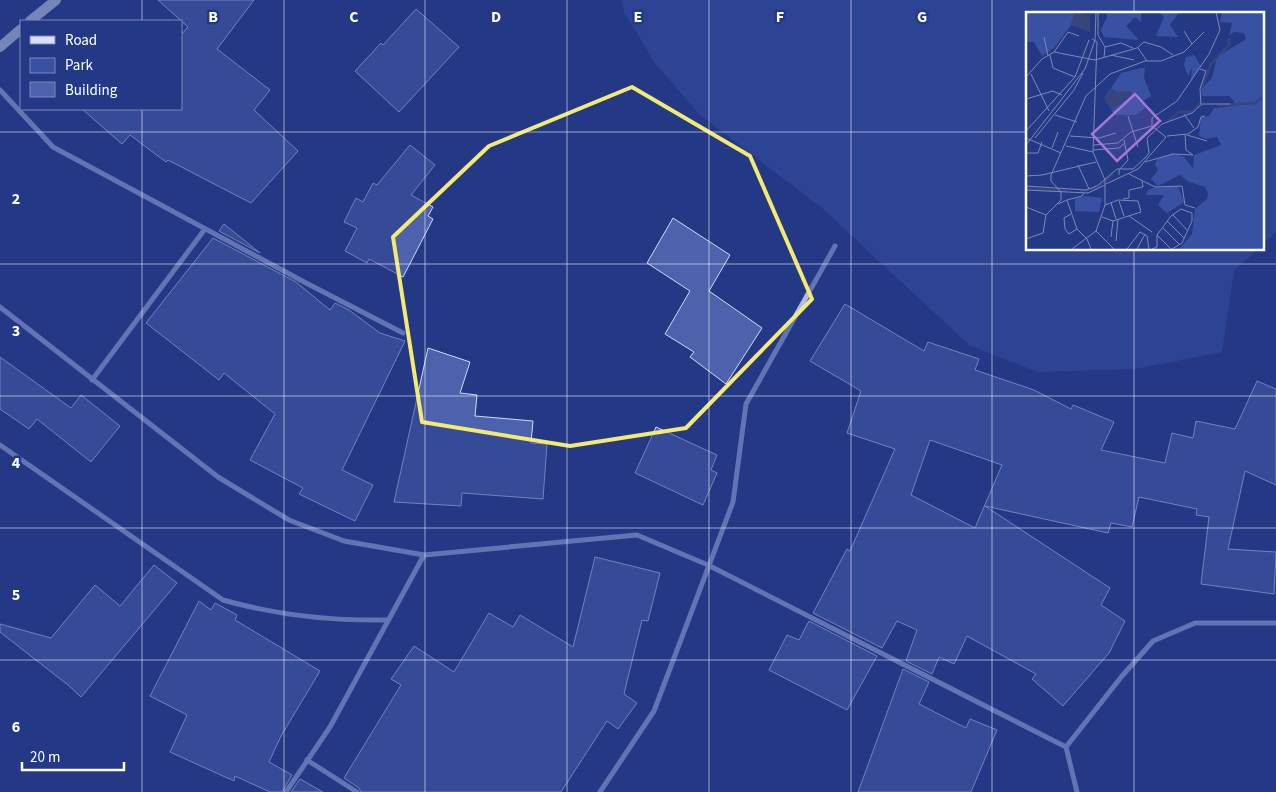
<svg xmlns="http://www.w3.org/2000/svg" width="1276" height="792" viewBox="0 0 1276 792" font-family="'Source Sans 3',sans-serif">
	<rect width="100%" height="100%" fill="#243986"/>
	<polygon fill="#3851a2" points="622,0 1276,0 1276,232 1262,245 1262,14 1027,14 1027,249 1258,249 1234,271 1222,352 1135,369 1038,372 969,345 822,208 699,114 655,63 624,12"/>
	<g fill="#4c62ad" stroke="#d2daf7" fill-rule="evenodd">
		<polygon points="158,0 254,0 217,49 270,90 254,110 298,151 251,203 168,160 166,162 130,135 122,144 82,109 181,109 181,35 188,27"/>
		<polygon points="416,9 459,47 399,112 355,71 381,43 383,45"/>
		<polygon points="410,145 435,165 411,195 433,207 428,216 433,219 403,277 369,259 367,263 345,251 357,228 344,222 356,198 363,202 373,183 377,185"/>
		<polygon points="673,218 730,255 709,291 762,328 726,384 690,357 694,352 665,334 690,291 647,263"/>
		<polygon points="224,224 260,253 219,231"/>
		<polygon points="213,238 296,282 330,310 335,303 349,310 380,333 405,341 342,470 373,485 355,521 299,494 303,488 250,460 275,414 224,373 219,380 146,323"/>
		<path d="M845 304 924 351 928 342 979 359 975 370 1034 390 1071 409 1073 405 1114 422 1101 450 1165 463 1172 433 1193 438 1196 421 1235 429 1257 381 1276 389V485L1245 471 1228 549 1276 552 1274 594 1201 584 1209 517 1196 515 1197 509 1139 497 1132 527 1111 523 1108 533 985 506 1110 588 1101 605 1125 621 1109 653 1063 706 1032 679 1036 674 967 636 954 664 939 657 932 674 906 661 917 630 897 621 882 648 813 613 847 549 850 551 895 449 847 433 861 391 810 361ZM930 440 1002 465 975 528 911 495Z"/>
		<polygon points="428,348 470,362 460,393 477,395 475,416 533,421 531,443 547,444 543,499 462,493 461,506 394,502"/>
		<polygon points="0,357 71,408 81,395 120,426 91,462 37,419 29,429 0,409"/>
		<polygon points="656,427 717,455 711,470 717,473 703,505 635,473"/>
		<polygon points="595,557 660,573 648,621 642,620 624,694 637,703 618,729 607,721 561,792 361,792 359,788 344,778 401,685 391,679 414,646 454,672 489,613 513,627 520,615 573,647"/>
		<polygon points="154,565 177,583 81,697 68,685 0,632 0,624 51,638 95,585 120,606"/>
		<polygon points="199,601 211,610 215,603 237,615 235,620 320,671 281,736 269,762 292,775 282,792 270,792 235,776 234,781 170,752 187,715 150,696"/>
		<polygon points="809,621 877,656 847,710 769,670 787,635 799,640"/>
		<polygon points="903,669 929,682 919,704 966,728 970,719 997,730 971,792 858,792"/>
		<polygon points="300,779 323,792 291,792"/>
	</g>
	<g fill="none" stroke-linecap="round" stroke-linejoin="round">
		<g stroke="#aebce9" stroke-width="5">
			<polyline points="0,90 53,147 308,284 403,333"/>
			<polyline points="0,307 218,477 289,520 344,541 424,555 637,535 708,565 1066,747 1077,792"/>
			<polyline points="92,380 205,229"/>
			<path d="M0 445 223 600C276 615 333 621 388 620"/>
			<polyline points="1066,747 1122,676 1153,641 1195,623 1276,623"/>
			<polyline points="307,760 357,792"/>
			<polyline points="286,792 330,727 424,555"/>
			<polyline points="600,792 654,711 733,502 746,404 835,246"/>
		</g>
		<g stroke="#d8dff7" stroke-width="10">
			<polyline points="30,21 56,0"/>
			<polyline points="0,47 21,29"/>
		</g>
	</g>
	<path d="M0 0H1276V792H0ZM632 87 750 156 812 299 686 428 570 446 422 422 393 237 489 146Z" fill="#243986" fill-opacity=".55" fill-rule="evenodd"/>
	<path fill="none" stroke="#f3ea71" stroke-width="4" stroke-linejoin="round" d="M632 87 750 156 812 299 686 428 570 446 422 422 393 237 489 146Z"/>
	<path fill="none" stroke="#fff" stroke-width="1" stroke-opacity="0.55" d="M142 0V21M284 0V792M425 0V792M567 0V792M709 0V792M851 0V792M992 0V792M1134 0V14M142 109V792M0 132H1027M1262 132H1276M1134 249V792M0 264H1276M0 396H1276M0 528H1276M0 660H1276"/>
	<g transform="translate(1026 12)">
		<rect width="238" height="238" fill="#243986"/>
		<path d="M0 0H49L45 13 28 36 16 44 8 30H0ZM80 0H115V10L109 5 100 14 113 28 78 25 75 18 81 5ZM133 0H153L144 13 152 25 130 24 138 5ZM196 0H237V237H153L166 222 169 197 181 187 182 181 179 175 163 170 154 163 132 174 125 167 132 158 129 153 131 147 145 142 157 144 167 156 168 143 195 133 191 125 180 127 173 124 175 106 183 104 188 96 207 94 208 89 203 84H176L175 77 186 66 191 45 220 27 218 21 208 20 203 24 206 11 194 10ZM168 43 175 54 165 68 166 55 162 64 158 53 160 45ZM115 56H119L118 66 125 84 117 89 119 96 110 103H88L85 98 107 83 90 80 85 76 95 61ZM152 174 158 190 141 201 132 193 138 183H120L122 178 127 176ZM59 184 76 186 73 200 49 199V187Z" fill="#3851a2"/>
		<path d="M49 0 64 3V20L45 13ZM84 76 90 80 104 79 107 83 85 98 78 86Z" fill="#36457e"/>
		<path fill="none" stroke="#36457e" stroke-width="2.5" d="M176 75 185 52 203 33V26M191 93 229 91 238 85M142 109 153 100H166L175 90M0 176 41 179M54 180 72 175 87 162"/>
		<path fill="none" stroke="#7c88b6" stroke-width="1" d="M72 1V23L79 35 78 45M158 19 166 32M18 25 22 44M79 35 95 31 107 36M112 36 121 49M28 40 42 20 53 24M24 43 27 56 49 65M85 43 108 48M174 57 180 59 174 77 175 92M5 62 23 99M0 65 16 47 28 40 69 48 111 36 118 30 135 35 147 43M0 87 27 79 36 83M158 102 168 116M29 103 51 110M102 104 112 135M126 114V106L151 89 183 42 194 18 190 0M0 119 49 65 63 28M159 123 160 138 167 143M161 123 181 129M44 124 73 126 90 121M141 124 162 122 172 115 175 105 179 104M0 126 35 141M9 126 48 78 57 61M0 133 59 57 69 28 70 0M68 133 92 131 105 120 126 114M40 134 67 140M26 136 32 120M67 138 93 136 99 131M0 141H12L16 130M119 150 147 142 167 143M52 153 63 177M103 162 129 175 156 174 159 193 169 196M93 163V158L102 148 98 128M0 164 16 163 70 150M80 172 112 157 140 125 126 114M0 174 60 178 71 174 91 157H107L119 146 123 141 121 126 136 112 166 101 176 92H204M0 178 62 181 79 173M97 187 103 186V178L117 175 116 169M41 188 56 184 58 181M93 189 98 204M85 191 90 207M32 192 41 188 51 217 61 227 65 237M0 195 20 203M45 202 38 206 39 217 43 222 51 217M147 203 161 218M103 204 126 220M76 205 87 209 115 200 112 189 92 188 79 193M141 209 158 226M136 215 154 233M70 219 88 237M131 223 145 237M85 225 87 209M0 227 17 221 20 203 35 188V180L25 169V163L60 84 84 62 119 49H135L158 40 178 20M90 229 92 207M46 237 70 219 79 193V168L67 140 71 30 66 27M101 237 114 220 121 224 123 237M111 237 119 222M126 237 131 235V223L145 204 155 197 166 201M146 237 156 231 166 209V201"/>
		<path fill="#a976d5" fill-opacity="0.15" stroke="#a976d5" stroke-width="2.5" d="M109 82 134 109 91 149 66 122Z"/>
		<rect width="238" height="238" fill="none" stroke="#fff" stroke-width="2.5"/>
	</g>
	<g font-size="16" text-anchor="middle" font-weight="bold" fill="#fff" stroke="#243986" stroke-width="5" stroke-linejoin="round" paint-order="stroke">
		<text x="213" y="22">B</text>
		<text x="354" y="22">C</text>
		<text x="496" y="22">D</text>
		<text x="638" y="22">E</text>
		<text x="780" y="22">F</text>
		<text x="922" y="22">G</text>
		<text x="16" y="204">2</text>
		<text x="16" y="336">3</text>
		<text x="16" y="468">4</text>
		<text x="16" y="600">5</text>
		<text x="16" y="732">6</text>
	</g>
	<rect x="20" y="20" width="162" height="90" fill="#243986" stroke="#7c88b6"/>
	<rect x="30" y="36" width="25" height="8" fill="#d8dff7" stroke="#7c88b6"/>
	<text x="65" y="45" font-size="15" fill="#ffffff">Road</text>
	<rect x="30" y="58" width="25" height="15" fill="#3851a2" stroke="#7c88b6"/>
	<text x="65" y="70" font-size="15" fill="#ffffff">Park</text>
	<rect x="30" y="82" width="25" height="15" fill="#4c62ad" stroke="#7c88b6"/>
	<text x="65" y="95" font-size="15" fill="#ffffff">Building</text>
	<path d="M22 762v8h102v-8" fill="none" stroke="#ffffff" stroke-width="2.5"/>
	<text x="30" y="762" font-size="15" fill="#ffffff" stroke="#243986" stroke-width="4" paint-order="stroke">20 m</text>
</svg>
